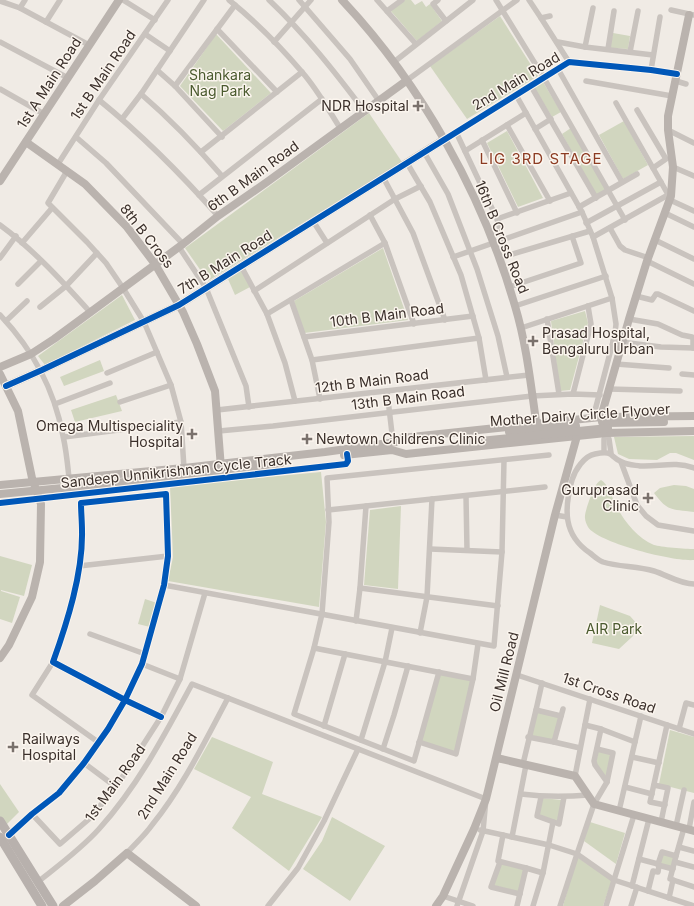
<svg xmlns="http://www.w3.org/2000/svg" width="694" height="906" viewBox="0 0 694 906" font-family="Inter,sans-serif">
	<rect width="100%" height="100%" fill="#f0ebe5"/>
	<g fill="#d1d6bf">
		<polygon points="405,0 411,0 415,5 422,1 426,7 430,4 442,21 417,41 390,10"/>
		<polygon points="500,16 538,76 467,119 430,66"/>
		<polygon points="613,33 630,36 628,49 610,48"/>
		<polygon points="216,34 271,93 223,131 180,86"/>
		<polygon points="543,82 561,112 552,117 534,87"/>
		<polygon points="369,113 402,162 208,281 185,248"/>
		<polygon points="624,121 648,165 623,179 599,135"/>
		<polygon points="571,128 606,189 596,195 562,134"/>
		<polygon points="507,131 543,198 518,207 487,143"/>
		<polygon points="383,248 408,320 304,333 294,301"/>
		<polygon points="240,269 250,287 235,295 228,279"/>
		<polygon points="122,295 135,320 45,365 38,356"/>
		<polygon points="585,311 588,323 570,390 560,391 551,321"/>
		<polygon points="100,360 104,371 64,386 60,377"/>
		<polygon points="116,395 122,411 75,422 71,410"/>
		<polygon points="694,436 694,460 676,453 670,453 657,460 629,459 618,454 614,437"/>
		<polygon points="321,472 326,522 319,607 168,581 173,557 170,486"/>
		<path d="M601 480C608 484 611 495 615 503 622 519 637 538 654 545 660 547 686 549 694 549V560C675 562 598 543 588 527 587 525 585 521 585 518 584 513 592 492 595 487 596 484 598 482 601 480Z"/>
		<path d="M674 485 686 486 694 489V512C672 509 668 512 654 493L660 488Z"/>
		<polygon points="401,506 398,589 364,585 370,510"/>
		<polygon points="0,556 32,565 24,596 1,590 1,591 20,597 12,623 0,619"/>
		<polygon points="145,599 157,603 150,627 138,624"/>
		<polygon points="600,605 630,616 637,624 633,636 619,649 592,643"/>
		<polygon points="439,672 473,679 456,754 419,742"/>
		<polygon points="536,710 560,716 553,741 530,736"/>
		<polygon points="670,730 694,737 694,793 659,784"/>
		<polygon points="212,737 273,762 262,794 322,817 289,871 232,828 251,797 194,769"/>
		<polygon points="598,751 612,754 606,779 596,765"/>
		<polygon points="0,784 19,812 3,828 0,823"/>
		<polygon points="542,798 562,800 557,822 539,815"/>
		<polygon points="332,817 385,846 350,901 303,869 322,841"/>
		<polygon points="590,822 625,833 616,864 584,841"/>
		<polygon points="662,854 675,857 672,869 659,865"/>
		<polygon points="577,857 612,880 603,906 563,906"/>
		<polygon points="500,863 524,869 519,892 493,885"/>
	</g>
	<g fill="none" stroke-linecap="round" stroke-linejoin="round">
		<g stroke="#c9c3be" stroke-width="5.5">
			<polyline points="123,0 155,20"/>
			<path d="M229 0C255 21 280 46 302 72 317 89 328 109 340 128"/>
			<path d="M269 0C305 34 335 72 365 112"/>
			<polyline points="299,0 350,59 379,101"/>
			<polyline points="377,0 416,44"/>
			<polyline points="438,0 433,4 446,21"/>
			<polyline points="496,0 544,78 625,220"/>
			<polyline points="529,0 541,18"/>
			<polyline points="0,1 20,8 89,45"/>
			<polyline points="20,8 25,0"/>
			<polyline points="593,8 585,47 653,55"/>
			<polyline points="671,10 694,15"/>
			<polyline points="387,11 402,0"/>
			<polyline points="550,16 541,18 569,62"/>
			<polyline points="46,22 60,0"/>
			<polyline points="217,29 277,92"/>
			<polyline points="145,34 170,51"/>
			<polyline points="0,42 68,78"/>
			<polyline points="274,42 311,0"/>
			<polyline points="558,42 585,47"/>
			<polyline points="608,49 614,11"/>
			<polyline points="630,52 638,11"/>
			<polyline points="394,62 473,0"/>
			<polyline points="558,69 622,182"/>
			<polyline points="157,70 175,86 222,137"/>
			<polyline points="651,70 660,17"/>
			<polyline points="406,81 517,0"/>
			<polyline points="586,81 672,96"/>
			<polyline points="676,81 686,84"/>
			<polyline points="175,86 235,5"/>
			<polyline points="531,86 596,198"/>
			<polyline points="0,89 44,114"/>
			<path d="M141 94C170 119 197 147 222 176"/>
			<polyline points="516,95 582,212 593,237 612,298 616,324 615,334 593,418"/>
			<path d="M99 100C142 135 182 175 218 216"/>
			<polyline points="616,103 670,198"/>
			<polyline points="637,110 666,159 653,168"/>
			<polyline points="122,119 141,94 204,0"/>
			<polyline points="507,125 550,201"/>
			<polyline points="535,129 551,119"/>
			<polyline points="668,130 694,143"/>
			<polyline points="456,132 497,219 503,239"/>
			<polyline points="76,137 106,163 183,244"/>
			<polyline points="445,139 569,62 651,70 677,74"/>
			<polyline points="482,140 517,213"/>
			<polyline points="465,151 526,113"/>
			<polyline points="201,152 302,72"/>
			<polyline points="424,152 448,194 477,269 498,336 507,377"/>
			<polyline points="407,163 430,202 461,275 479,338 486,380"/>
			<polyline points="58,164 99,100 168,0"/>
			<polyline points="673,167 694,176"/>
			<polyline points="67,171 48,203 87,242 106,263 123,288 144,322 171,385 181,422 184,468"/>
			<polyline points="383,177 413,233 445,320"/>
			<polyline points="199,195 322,99"/>
			<polyline points="670,200 694,211"/>
			<polyline points="579,207 637,174"/>
			<polyline points="665,213 694,227"/>
			<polyline points="370,215 385,243 414,324"/>
			<polyline points="497,219 571,193"/>
			<polyline points="313,221 327,243"/>
			<polyline points="586,223 661,182"/>
			<path d="M0 225C33 249 63 282 90 312"/>
			<polyline points="610,228 620,246 625,250 649,258"/>
			<polyline points="593,237 668,195"/>
			<polyline points="655,240 694,259"/>
			<polyline points="22,243 52,208"/>
			<polyline points="179,247 206,288 246,386 249,407"/>
			<polyline points="453,257 582,212"/>
			<polyline points="0,258 16,236"/>
			<polyline points="499,258 590,231"/>
			<polyline points="647,261 694,284"/>
			<polyline points="241,266 267,314 285,363 295,401"/>
			<polyline points="18,284 41,261"/>
			<polyline points="509,287 581,263 572,236"/>
			<polyline points="254,291 395,199 421,186"/>
			<polyline points="636,296 652,300 656,294 658,294 694,311"/>
			<polyline points="291,300 312,360 320,399"/>
			<polyline points="515,306 606,276"/>
			<polyline points="40,307 66,286 97,253"/>
			<polyline points="267,314 385,243"/>
			<path d="M0 315C33 350 54 388 63 436 67 453 68 470 70 487"/>
			<polyline points="547,319 559,394"/>
			<polyline points="629,319 658,324 682,335 692,337 693,339 693,348"/>
			<polyline points="6,321 27,301"/>
			<polyline points="521,328 612,298"/>
			<polyline points="304,337 473,316"/>
			<polyline points="613,341 661,347 694,348"/>
			<polyline points="312,360 479,338"/>
			<polyline points="616,364 669,368"/>
			<polyline points="107,373 157,352"/>
			<polyline points="682,374 694,375"/>
			<polyline points="609,389 680,391"/>
			<polyline points="387,391 393,442"/>
			<polyline points="573,394 591,324 588,306"/>
			<polyline points="120,402 171,385"/>
			<polyline points="55,404 110,383"/>
			<polyline points="217,410 529,375"/>
			<polyline points="219,431 273,426 532,396 573,394 600,395"/>
			<polyline points="606,433 609,439 611,453"/>
			<polyline points="64,437 181,422"/>
			<polyline points="604,452 604,439 606,433"/>
			<polyline points="621,462 637,505 646,516 658,525 694,531"/>
			<path d="M694 468C675 461 659 467 640 466 634 465 628 465 622 462 609 457 615 450 595 454 584 456 575 470 572 480 564 509 563 535 590 553 594 556 598 560 603 562 619 567 637 566 654 571 667 575 680 584 694 584"/>
			<polyline points="466,496 467,550"/>
			<polyline points="328,510 545,487"/>
			<polyline points="555,515 567,517"/>
			<polyline points="430,549 502,552"/>
			<polyline points="79,566 168,556"/>
			<polyline points="164,585 494,646 502,552 504,460"/>
			<polyline points="360,588 498,606"/>
			<polyline points="356,621 360,588 366,506"/>
			<polyline points="420,633 427,597 432,499"/>
			<polyline points="90,634 145,654"/>
			<polyline points="314,648 473,679"/>
			<polyline points="53,662 32,695 98,742"/>
			<polyline points="142,664 180,679"/>
			<polyline points="439,672 414,761 294,714 314,648 322,614 329,522 327,478 549,455"/>
			<polyline points="517,675 694,734"/>
			<polyline points="536,710 542,683"/>
			<polyline points="585,725 601,729 594,761 595,765 607,782"/>
			<polyline points="324,726 345,654"/>
			<polyline points="601,729 635,742"/>
			<polyline points="679,729 686,703 694,705"/>
			<polyline points="528,737 554,742 563,709"/>
			<polyline points="361,740 385,662 392,628"/>
			<polyline points="419,742 456,754 473,679 478,644"/>
			<polyline points="554,742 580,748"/>
			<polyline points="383,749 394,715 408,666"/>
			<polyline points="632,757 659,763"/>
			<polyline points="84,763 116,787"/>
			<polyline points="523,764 536,710 561,716"/>
			<polyline points="575,776 590,699"/>
			<polyline points="654,785 668,788 661,822"/>
			<polyline points="625,787 652,794"/>
			<path d="M521 794C544 797 565 797 588 795"/>
			<polyline points="541,797 537,816 559,824 564,797"/>
			<polyline points="665,805 650,802 667,725"/>
			<polyline points="619,811 641,716"/>
			<polyline points="32,814 60,844 89,819 116,787 161,717 180,679 205,593"/>
			<polyline points="676,826 684,790"/>
			<polyline points="689,829 694,802"/>
			<polyline points="480,830 549,845 577,854 614,880 694,906"/>
			<path d="M9 835 32 814 59 793 84 763 108 729 125 700 142 664 164 585 168 556 166 494 81 503C81 512 82 521 82 531 83 573 67 623 53 662L125 700 161 717"/>
			<polyline points="503,835 498,861 526,868"/>
			<polyline points="512,837 526,765"/>
			<polyline points="679,847 694,851"/>
			<path d="M127 853C135 844 145 835 152 825 183 787 205 741 228 698"/>
			<polyline points="676,856 670,879 694,887"/>
			<polyline points="639,859 658,864 662,852 676,856 684,828"/>
			<polyline points="500,862 491,887 520,894"/>
			<polyline points="675,862 694,867"/>
			<polyline points="658,864 658,865 673,869"/>
			<path d="M39 881C59 865 81 849 99 829 138 786 165 734 192 684L486 799 483 831 457 906"/>
			<polyline points="632,886 649,819"/>
			<polyline points="648,891 653,871 658,872 659,866"/>
			<polyline points="443,896 473,906"/>
			<polyline points="669,898 673,880"/>
			<polyline points="268,906 298,868 324,821 358,749"/>
			<polyline points="517,906 526,868 543,873"/>
			<polyline points="533,906 543,873 553,822"/>
			<polyline points="560,906 577,854 594,804 607,782 613,753 597,749"/>
			<polyline points="606,906 634,815"/>
			<polyline points="631,906 637,887"/>
		</g>
		<g stroke="#bab3ae" stroke-width="8">
			<path d="M342 0C421 84 483 195 515 306 527 346 531 387 537 428"/>
			<polyline points="26,142 85,184 127,227 155,264 183,312 197,344 215,391 221,468"/>
			<polyline points="0,181 119,0"/>
			<polyline points="0,367 31,354 54,339 183,244 218,216 267,182 406,81"/>
			<polyline points="0,374 18,411 32,478 41,504 40,562 32,597 9,645 0,658"/>
			<polyline points="6,386 42,370 179,305 445,139"/>
			<polyline points="602,422 601,417 629,319 647,261 671,196 673,167 668,130 668,116 689,15"/>
			<polyline points="607,423 664,422"/>
			<polyline points="460,443 510,438"/>
			<polyline points="344,455 392,450 406,454 606,433 694,431"/>
			<polyline points="0,485 184,468 325,452 396,442 402,438 601,417 694,416"/>
			<polyline points="0,494 166,478 281,463"/>
			<polyline points="497,758 575,776 594,804 694,831"/>
			<polyline points="63,906 95,881 127,853 196,906"/>
			<polyline points="436,906 443,896 474,829 486,799 555,515 577,436 577,431"/>
		</g>
		<g stroke="#b8b1ad" stroke-width="9">
			<polyline points="0,821 53,906"/>
			<polyline points="0,837 42,906"/>
		</g>
		<g stroke="#bab3ae" stroke-width="8">
			<polyline points="509,432 576,426"/>
			<polyline points="510,438 608,428"/>
		</g>
		<g stroke="#fbf5ee" stroke-width="8">
			<g id="cycleway">
				<polyline points="6,386 42,370 179,305 569,62 651,70 677,74"/>
				<polyline points="0,503 346,464 348,461 347,454"/>
				<path d="M9 835 32 814 59 793 84 763 108 729 125 700 142 664 164 585 168 556 166 494 81 503C81 512 82 521 82 531 83 573 67 623 53 662L125 700 161 717"/>
			</g>
		</g>
		<use href="#cycleway" stroke="#0057b8" stroke-width="6"/>
	</g>
	<g fill="#7a716c" stroke="#fbf5ee" stroke-width="1.5">
		<path d="M416 100h4v4h4v4h-4v4h-4v-4h-4v-4h4z"/>
		<path d="M531 335h4v4h4v4h-4v4h-4v-4h-4v-4h4z"/>
		<path d="M190 428h4v4h4v4h-4v4h-4v-4h-4v-4h4z"/>
		<path d="M305 433h4v4h4v4h-4v4h-4v-4h-4v-4h4z"/>
		<path d="M646 492h4v4h4v4h-4v4h-4v-4h-4v-4h4z"/>
		<path d="M11 741h4v4h4v4h-4v4h-4v-4h-4v-4h4z"/>
	</g>
	<g text-anchor="middle" stroke-width="3" stroke-linejoin="round" paint-order="stroke">
		<g font-size="14" fill="#3b302b" stroke="#fbf5ee">
			<text transform="translate(103 75) rotate(-56)" y="5">1st B Main Road</text>
			<text transform="translate(516 81) rotate(-31)" y="5">2nd Main Road</text>
			<text transform="translate(49 83) rotate(-57)" y="5">1st A Main Road</text>
			<text transform="translate(253 176) rotate(-36)" y="5">6th B Main Road</text>
			<text transform="translate(147 236) rotate(52)" y="5">8th B Cross</text>
			<text transform="translate(502 237) rotate(68)" y="5">16th B Cross Road</text>
			<text transform="translate(225 262) rotate(-32)" y="5">7th B Main Road</text>
			<text transform="translate(387 315) rotate(-7)" y="5">10th B Main Road</text>
			<text transform="translate(372 381) rotate(-7)" y="5">12th B Main Road</text>
			<text transform="translate(408 398) rotate(-7)" y="5">13th B Main Road</text>
			<text transform="translate(580 415) rotate(-4)" y="5">Mother Dairy Circle Flyover</text>
			<text transform="translate(176 471) rotate(-6)" y="5">Sandeep Unnikrishnan Cycle Track</text>
			<text transform="translate(504 672) rotate(-76)" y="5">Oil Mill Road</text>
			<text transform="translate(609 693) rotate(19)" y="5">1st Cross Road</text>
			<text transform="translate(167 776) rotate(-58)" y="5">2nd Main Road</text>
			<text transform="translate(115 783) rotate(-54)" y="5">1st Main Road</text>
		</g>
		<g font-size="14" fill="#4a5a2e" stroke="#fbf5ee">
			<text x="220" y="80">Shankara<tspan x="220" dy="16">Nag Park</tspan></text>
			<text x="614" y="634">AIR Park</text>
		</g>
		<g font-size="14" fill="#3b302b" stroke="#fbf5ee" text-anchor="end">
			<text x="409" y="111">NDR Hospital</text>
			<text x="542" y="338" text-anchor="start">Prasad Hospital,<tspan x="542" dy="16">Bengaluru Urban</tspan></text>
			<text x="183" y="431">Omega Multispeciality<tspan x="183" dy="16">Hospital</tspan></text>
			<text x="316" y="444" text-anchor="start">Newtown Childrens Clinic</text>
			<text x="639" y="495">Guruprasad<tspan x="639" dy="16">Clinic</tspan></text>
			<text x="22" y="744" text-anchor="start">Railways<tspan x="22" dy="16">Hospital</tspan></text>
		</g>
		<g font-size="15" letter-spacing="1" fill="#8c3b22" stroke="#fbf5ee">
			<text x="541" y="164">LIG 3RD STAGE</text>
		</g>
	</g>
</svg>
